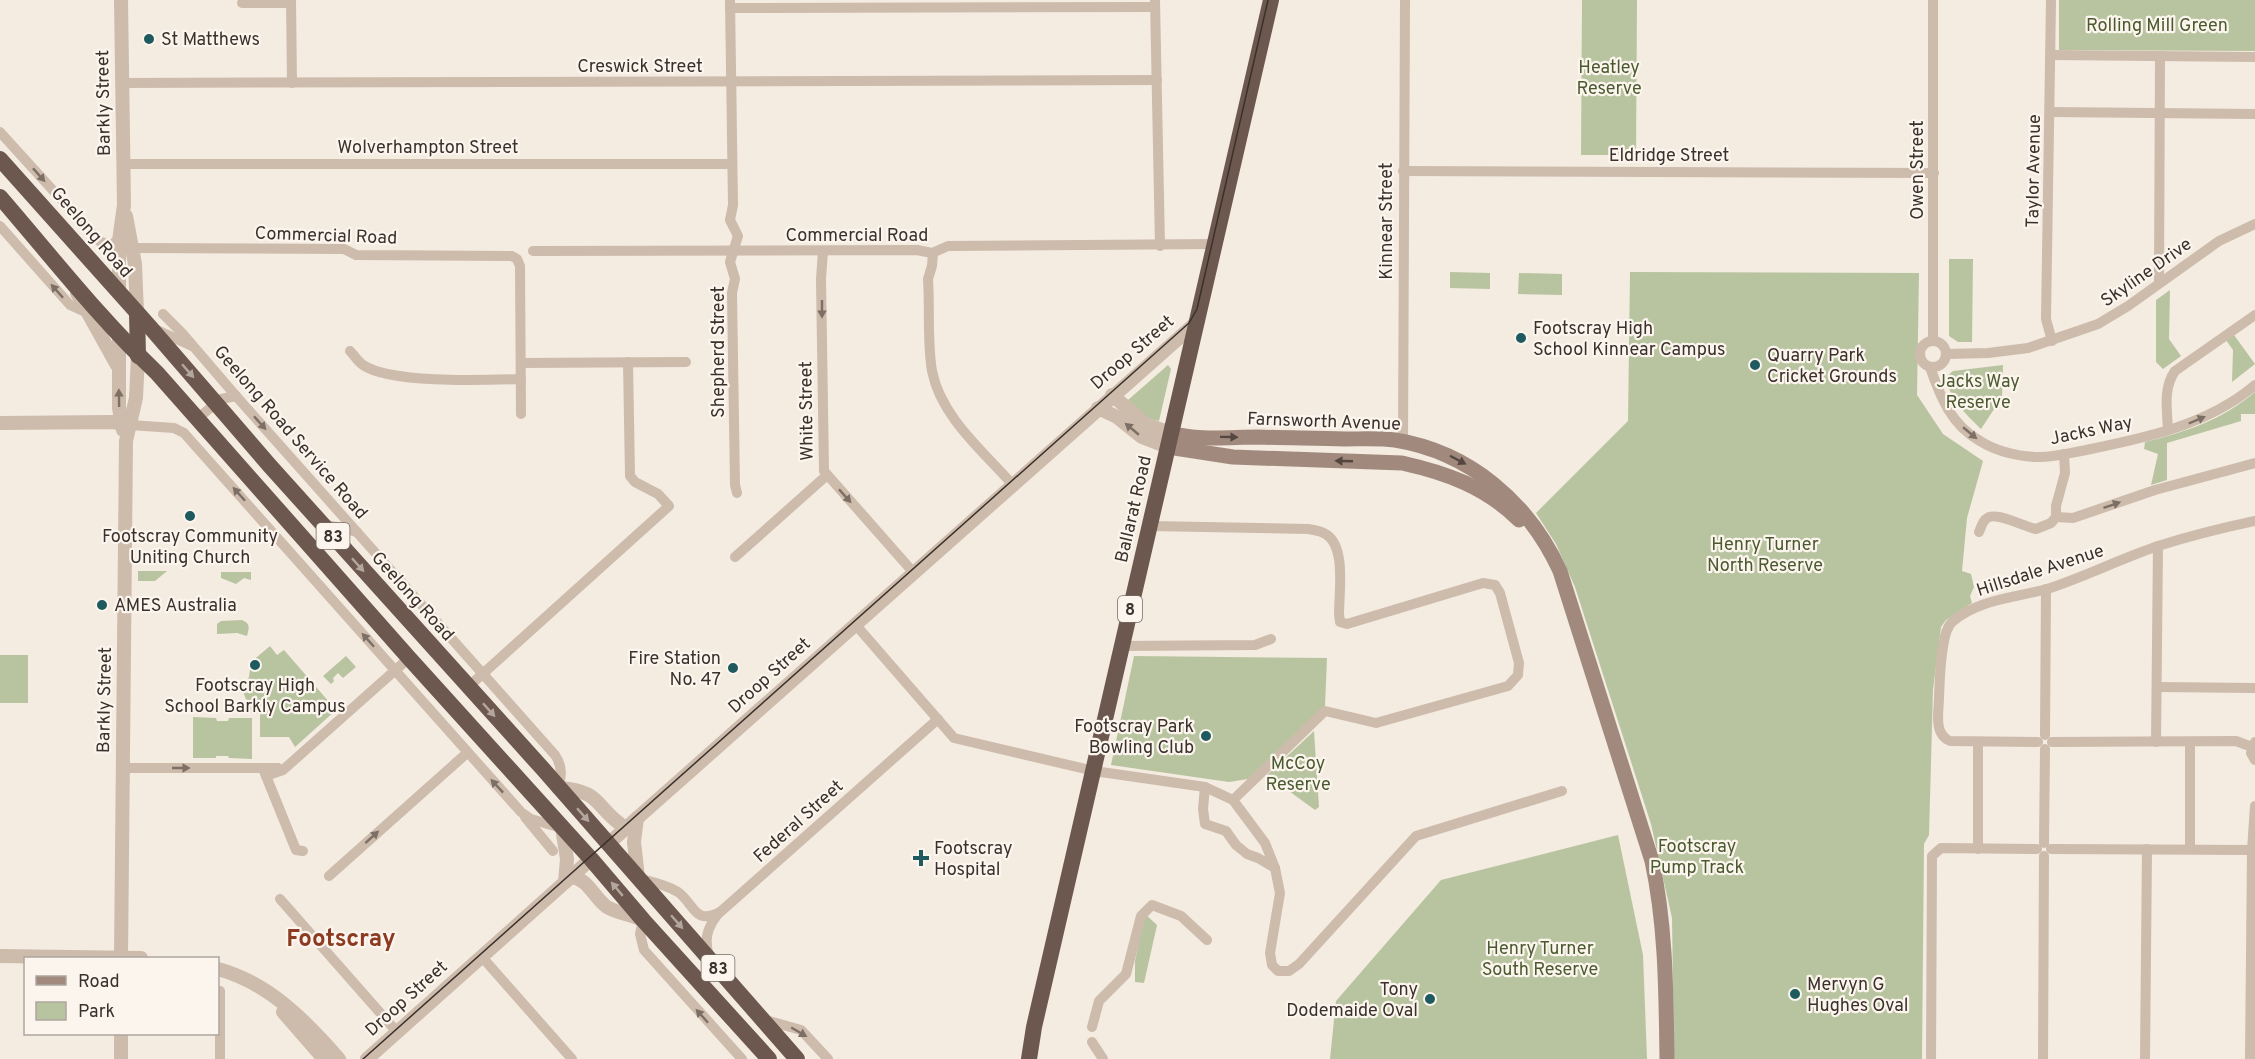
<svg xmlns="http://www.w3.org/2000/svg" width="2255" height="1059" viewBox="0 0 2255 1059" font-family="Overpass,sans-serif">
	<rect width="100%" height="100%" fill="#f4ebe1"/>
	<g fill="#b8c4a0">
		<polygon points="1582,0 1637,0 1636,155 1581,155"/>
		<polygon points="2059,0 2255,0 2255,51 2059,50"/>
		<polygon points="1949,259 1973,259 1972,342 1958,342 1949,336"/>
		<polygon points="1450,272 1490,273 1490,289 1450,288"/>
		<polygon points="1630,272 1919,273 1917,395 1943,434 1983,461 1967,518 1962,571 1971,574 1974,587 1970,596 1972,603 1946,620 1941,627 1933,690 1929,835 1924,844 1922,1059 1674,1059 1672,918 1651,824 1575,587 1556,544 1536,513 1628,421"/>
		<polygon points="1519,273 1562,274 1562,295 1518,294"/>
		<polygon points="2170,290 2169,339 2181,356 2163,369 2156,362 2156,300"/>
		<polygon points="2234,335 2255,364 2232,382 2233,350 2226,340"/>
		<path d="M1168 365 1171 369 1159 421C1146 420 1137 409 1128 400Z"/>
		<path d="M2003 365 2002 397 1981 429C1966 414 1949 399 1946 377L1953 371Z"/>
		<path d="M2255 392V414H2241V421L2167 443V480L2151 485 2158 454 2144 449 2145 442C2188 431 2220 421 2255 392Z"/>
		<polygon points="138,571 167,571 155,581 138,581"/>
		<polygon points="221,572 251,572 251,580 244,578 236,584 221,578"/>
		<path d="M242 620C251 624 249 628 247 636L237 633 217 634V624L221 621Z"/>
		<polygon points="270,646 277,655 284,650 336,710 295,747 289,737 260,737 260,714 252,714 239,682 243,680 247,692 250,691 246,683 249,677 251,662"/>
		<rect x="0" y="655" width="28" height="48"/>
		<polygon points="346,656 356,667 343,678 338,673 333,678 334,681 331,684 323,676"/>
		<polygon points="1134,656 1327,658 1325,706 1248,779 1229,782 1111,765"/>
		<polygon points="193,717 216,718 217,721 228,721 229,718 252,718 252,759 229,758 228,756 216,756 216,758 193,758"/>
		<polygon points="1314,731 1319,807 1315,810 1267,775"/>
		<polygon points="1618,835 1643,955 1647,1059 1330,1059 1336,1001 1441,880"/>
		<polygon points="1145,914 1157,925 1144,983 1135,982 1135,961"/>
	</g>
	<g fill="none" stroke-linecap="round" stroke-linejoin="round">
		<g stroke="#cdbbac" stroke-width="10">
			<polyline points="291,0 292,83"/>
			<polyline points="730,0 733,205 730,220 738,236 730,262 735,279 732,293 735,485 737,493"/>
			<polyline points="1155,0 1160,246"/>
			<polyline points="1933,0 1933,341"/>
			<polyline points="2051,0 2046,319 2052,341"/>
			<polyline points="242,3 291,3"/>
			<polyline points="730,8 1155,7"/>
			<polyline points="2051,55 2255,57"/>
			<polyline points="122,83 1157,80"/>
			<polyline points="2050,112 2255,114"/>
			<polyline points="0,132 99,241 109,245 119,241"/>
			<polyline points="123,164 732,164"/>
			<polyline points="1403,171 1934,173"/>
			<polyline points="0,226 70,305 92,315"/>
			<polyline points="132,248 344,249 356,255 512,256 517,259 520,266 521,414"/>
			<polyline points="533,251 917,250 932,253 948,246 1215,244"/>
			<polyline points="823,251 821,279 824,471 913,572"/>
			<path d="M933 253 932 266 928 279C930 309 927 341 932 371 941 417 983 451 1012 484"/>
			<polyline points="2159,282 2160,56"/>
			<path d="M163 314 182 333 236 396 555 755C562 765 562 777 558 788"/>
			<polyline points="157,330 192,346"/>
			<circle cx="1933" cy="354" r="13"/>
			<path d="M350 351C354 355 358 362 363 365 391 384 486 380 521 379"/>
			<polyline points="1946,354 1988,353 2028,348 2098,324 2128,306 2219,241 2255,224"/>
			<polyline points="521,363 686,362"/>
			<path d="M1930 367C1940 396 1951 425 1980 441 1996 451 2017 456 2036 457 2052 458 2070 453 2086 450 2145 438 2208 425 2255 385"/>
			<polyline points="197,419 221,399 236,396"/>
			<polyline points="130,425 174,428 184,433 521,812 531,819 561,828"/>
			<path d="M2168 430C2167 409 2163 388 2175 371L2255 315"/>
			<polyline points="1403,442 1405,0"/>
			<polyline points="2056,517 2073,518 2155,490 2255,463"/>
			<polyline points="323,524 357,532"/>
			<path d="M1150 526 1308 529C1314 530 1322 531 1327 535 1346 548 1339 593 1339 614L1340 622 1347 624 1483 583 1495 585 1500 593 1519 663 1518 675 1508 686 1376 723 1325 711 1233 800"/>
			<path d="M1979 532C1981 528 1982 522 1986 519 1994 510 2024 527 2036 529L2051 523 2056 517V506L2065 473 2064 454"/>
			<polyline points="735,557 826,476"/>
			<polyline points="855,624 954,738 1094,771 1205,787 1233,800 1265,843 1275,868 1280,893 1270,953 1272,965 1278,971 1289,971 1299,964 1416,836 1562,791"/>
			<polyline points="1121,646 1255,645 1271,639"/>
			<polyline points="468,687 669,506 658,494 635,482 630,476 628,362"/>
			<polyline points="2157,687 2255,688"/>
			<polyline points="2045,735 2046,589"/>
			<polyline points="1978,742 1978,849"/>
			<path d="M2038 742 1950 741C1933 734 1939 712 1939 697 1940 680 1940 633 1952 622 1978 599 2015 598 2047 589 2084 577 2120 559 2158 546 2190 536 2222 528 2255 521"/>
			<polyline points="2052,742 2236,741 2252,747"/>
			<polyline points="2156,742 2158,546"/>
			<polyline points="2255,742 2251,753 2255,760"/>
			<polyline points="2190,743 2190,849"/>
			<polyline points="123,768 278,768"/>
			<polyline points="264,771 296,850 303,851"/>
			<polyline points="266,776 283,770 409,658"/>
			<polyline points="1205,787 1203,809 1205,824 1226,831 1236,845 1247,854 1258,858 1275,868"/>
			<polyline points="525,817 553,851"/>
			<polyline points="2044,843 2045,749"/>
			<polyline points="2051,849 2252,850"/>
			<polyline points="329,876 467,753"/>
			<path d="M641 879C653 882 667 885 678 892 694 903 694 926 720 912"/>
			<polyline points="280,899 397,1032"/>
			<polyline points="643,920 640,934 644,950 742,1059"/>
			<path d="M709 956C704 939 707 928 718 914L938 719"/>
			<polyline points="482,957 572,1059"/>
			<polyline points="220,991 220,1059"/>
			<polyline points="762,1019 801,1030 828,1059"/>
			<polyline points="1092,1027 1099,1001 1126,974 1141,916 1152,905 1181,916 1207,940"/>
			<polyline points="1092,1042 1103,1059"/>
			<polyline points="1931,1059 1932,856 1941,848 2037,849"/>
			<polyline points="2043,1059 2044,856"/>
			<polyline points="2145,1059 2147,849"/>
			<polyline points="2250,1059 2252,850 2255,806"/>
		</g>
		<g stroke="#cdbbac" stroke-width="14">
			<polyline points="126,216 135,264 137,313"/>
			<polyline points="119,292 119,241 124,205 121,0"/>
			<polyline points="77,293 117,365"/>
			<polyline points="119,335 119,408 123,430"/>
			<polyline points="1112,395 1147,425 1171,433"/>
			<polyline points="1098,408 1117,417 1142,437 1168,447"/>
			<polyline points="0,423 113,422 130,425"/>
			<path d="M558 788C603 790 595 809 626 828"/>
			<polyline points="637,818 634,842 638,878"/>
			<polyline points="562,828 567,859 565,882"/>
			<polyline points="608,844 1198,321"/>
			<path d="M571 877C588 878 594 898 607 907 617 913 632 915 643 920"/>
			<polyline points="0,956 141,958"/>
			<polyline points="121,958 126,441 136,398 138,356"/>
			<path d="M218 969C269 983 305 1020 339 1059"/>
			<polyline points="283,1012 324,1059"/>
			<polyline points="121,1059 121,1034"/>
			<polyline points="367,1059 591,859"/>
		</g>
		<g stroke="#a18a7d" stroke-width="15">
			<path d="M1171 433C1198 441 1230 437 1258 437 1287 438 1316 438 1345 439 1362 439 1379 438 1395 440 1470 452 1529 503 1560 571L1652 861C1666 926 1666 992 1667 1059"/>
			<path d="M1168 447 1233 457 1402 463C1447 473 1486 487 1519 520"/>
		</g>
		<g stroke="#6c584f" stroke-width="16">
			<polyline points="0,159 150,327 270,466 543,769 797,1059"/>
			<path d="M0 197C51 256 100 319 157 373L409 658 591 859 643 920 769 1059"/>
			<polyline points="137,313 138,356"/>
			<polyline points="1029,1059 1034,1027 1271,0"/>
		</g>
		<polyline stroke="#3b302b" stroke-width="1.5" points="363,1059 1189,323 1197,309 1268,0"/>
	</g>
	<defs><path id="oneway-solid" d="M-6-.8H1V-3.2L6.5 0L1 3.2V.8H-6Z" transform="scale(1.5)"/></defs>
	<g fill="#7d6f65">
		<use href="#oneway-solid" transform="translate(39 175) rotate(48)"/>
		<use href="#oneway-solid" transform="translate(57 291) rotate(-132)"/>
		<use href="#oneway-solid" transform="translate(822 309) rotate(90)"/>
		<use href="#oneway-solid" transform="translate(119 398) rotate(-91)"/>
		<use href="#oneway-solid" transform="translate(2197 420) rotate(-23)"/>
		<use href="#oneway-solid" transform="translate(260 423) rotate(48)"/>
		<use href="#oneway-solid" transform="translate(1132 429) rotate(-140)"/>
		<use href="#oneway-solid" transform="translate(1970 433) rotate(40)"/>
		<use href="#oneway-solid" transform="translate(239 494) rotate(-132)"/>
		<use href="#oneway-solid" transform="translate(845 496) rotate(48)"/>
		<use href="#oneway-solid" transform="translate(2112 505) rotate(-19)"/>
		<use href="#oneway-solid" transform="translate(368 640) rotate(-132)"/>
		<use href="#oneway-solid" transform="translate(181 768)"/>
		<use href="#oneway-solid" transform="translate(497 786) rotate(-133)"/>
		<use href="#oneway-solid" transform="translate(372 837) rotate(-42)"/>
		<use href="#oneway-solid" transform="translate(702 1016) rotate(-132)"/>
		<use href="#oneway-solid" transform="translate(799 1032) rotate(30)"/>
	</g>
	<g fill="#b4a69e">
		<use href="#oneway-solid" transform="translate(188 371) rotate(49)"/>
		<use href="#oneway-solid" transform="translate(358 565) rotate(48)"/>
		<use href="#oneway-solid" transform="translate(489 710) rotate(48)"/>
		<use href="#oneway-solid" transform="translate(583 815) rotate(49)"/>
		<use href="#oneway-solid" transform="translate(617 889) rotate(-130)"/>
		<use href="#oneway-solid" transform="translate(677 922) rotate(49)"/>
	</g>
	<g fill="#544640">
		<use href="#oneway-solid" transform="translate(1229 437) rotate(1)"/>
		<use href="#oneway-solid" transform="translate(1458 460) rotate(28)"/>
		<use href="#oneway-solid" transform="translate(1344 461) rotate(-178)"/>
	</g>
	<g fill="#1f5a5e" stroke="#fbf5ee" stroke-width="2">
		<circle cx="149" cy="39" r="6"/>
		<circle cx="1521" cy="338" r="6"/>
		<circle cx="1755" cy="365" r="6"/>
		<circle cx="190" cy="516" r="6"/>
		<circle cx="102" cy="605" r="6"/>
		<circle cx="255" cy="665" r="6"/>
		<circle cx="733" cy="668" r="6"/>
		<circle cx="1206" cy="736" r="6"/>
		<path d="M918 849h6v6h6v6h-6v6h-6v-6h-6v-6h6z"/>
		<circle cx="1795" cy="994" r="6"/>
		<circle cx="1430" cy="999" r="6"/>
	</g>
	<g text-anchor="middle" stroke-width="4.5" stroke-linejoin="round" paint-order="stroke">
		<g fill="#fbf5ee" stroke="#756b66" stroke-width="1.5">
			<rect x="316.5" y="523" width="33" height="26" rx="4.5"/>
			<rect x="1118" y="596" width="24" height="26" rx="4.5"/>
			<rect x="701.5" y="955" width="33" height="26" rx="4.5"/>
		</g>
		<g font-size="16" font-weight="bold" fill="#3b302b">
			<text x="333" y="542">83</text>
			<text x="1130" y="615">8</text>
			<text x="718" y="974">83</text>
		</g>
		<g font-size="18" fill="#4a5a2e" stroke="#fbf5ee">
			<text x="2157" y="31">Rolling Mill Green</text>
			<text x="1609" y="73">Heatley<tspan x="1609" dy="21">Reserve</tspan></text>
			<text x="1978" y="387">Jacks Way<tspan x="1978" dy="21">Reserve</tspan></text>
			<text x="1765" y="550">Henry Turner<tspan x="1765" dy="21">North Reserve</tspan></text>
			<text x="1298" y="769">McCoy<tspan x="1298" dy="21">Reserve</tspan></text>
			<text x="1697" y="852">Footscray<tspan x="1697" dy="21">Pump Track</tspan></text>
			<text x="1540" y="954">Henry Turner<tspan x="1540" dy="21">South Reserve</tspan></text>
		</g>
		<g font-size="18" fill="#3b302b" stroke="#fbf5ee" text-anchor="start">
			<text x="161" y="45">St Matthews</text>
			<text x="1533" y="334">Footscray High<tspan x="1533" dy="21">School Kinnear Campus</tspan></text>
			<text x="1767" y="361">Quarry Park<tspan x="1767" dy="21">Cricket Grounds</tspan></text>
			<text x="190" y="542" text-anchor="middle">Footscray Community<tspan x="190" dy="21">Uniting Church</tspan></text>
			<text x="114" y="611">AMES Australia</text>
			<text x="721" y="664" text-anchor="end">Fire Station<tspan x="721" dy="21">No. 47</tspan></text>
			<text x="255" y="691" text-anchor="middle">Footscray High<tspan x="255" dy="21">School Barkly Campus</tspan></text>
			<text x="1194" y="732" text-anchor="end">Footscray Park<tspan x="1194" dy="21">Bowling Club</tspan></text>
			<text x="934" y="854">Footscray<tspan x="934" dy="21">Hospital</tspan></text>
			<text x="1807" y="990">Mervyn G<tspan x="1807" dy="21">Hughes Oval</tspan></text>
			<text x="1418" y="995" text-anchor="end">Tony<tspan x="1418" dy="21">Dodemaide Oval</tspan></text>
		</g>
		<g font-size="18" fill="#3b302b" stroke="#fbf5ee">
			<text x="640" y="72">Creswick Street</text>
			<text transform="translate(103 103) rotate(-91)" y="6">Barkly Street</text>
			<text x="428" y="153">Wolverhampton Street</text>
			<text x="1669" y="161">Eldridge Street</text>
			<text transform="translate(1917 170) rotate(-90)" y="6">Owen Street</text>
			<text transform="translate(2033 171) rotate(-89)" y="6">Taylor Avenue</text>
			<text transform="translate(1386 221) rotate(-90)" y="6">Kinnear Street</text>
			<text transform="translate(92 232) rotate(49)" y="6">Geelong Road</text>
			<text transform="translate(326 235) rotate(2)" y="6">Commercial Road</text>
			<text x="857" y="241">Commercial Road</text>
			<text transform="translate(2146 272) rotate(-35)" y="6">Skyline Drive</text>
			<text transform="translate(718 352) rotate(-90)" y="6">Shepherd Street</text>
			<text transform="translate(1132 352) rotate(-41)" y="6">Droop Street</text>
			<text transform="translate(806 411) rotate(-91)" y="6">White Street</text>
			<text transform="translate(1324 421) rotate(2)" y="6">Farnsworth Avenue</text>
			<text transform="translate(2091 430) rotate(-12)" y="6">Jacks Way</text>
			<text transform="translate(291 432) rotate(49)" y="6">Geelong Road Service Road</text>
			<text transform="translate(1133 509) rotate(-77)" y="6">Ballarat Road</text>
			<text transform="translate(2040 570) rotate(-18)" y="6">Hillsdale Avenue</text>
			<text transform="translate(413 596) rotate(48)" y="6">Geelong Road</text>
			<text transform="translate(769 675) rotate(-42)" y="6">Droop Street</text>
			<text transform="translate(104 700) rotate(-89)" y="6">Barkly Street</text>
			<text transform="translate(798 821) rotate(-42)" y="6">Federal Street</text>
			<text transform="translate(406 998) rotate(-42)" y="6">Droop Street</text>
		</g>
		<g font-size="24" font-weight="bold" fill="#8c3b22" stroke="#fbf5ee">
			<text x="341" y="946">Footscray</text>
		</g>
	</g>
	<rect x="24" y="957" width="195" height="78" fill="#fbf5ee" stroke="#aea6a0" stroke-width="1.5"/>
	<rect x="36" y="976" width="30" height="9" fill="#a18a7d" stroke="#aea6a0" stroke-width="1.5"/>
	<text x="78" y="987" font-size="18" fill="#3b302b">Road</text>
	<rect x="36" y="1002" width="30" height="18" fill="#b8c4a0" stroke="#aea6a0" stroke-width="1.5"/>
	<text x="78" y="1017" font-size="18" fill="#3b302b">Park</text>
</svg>
